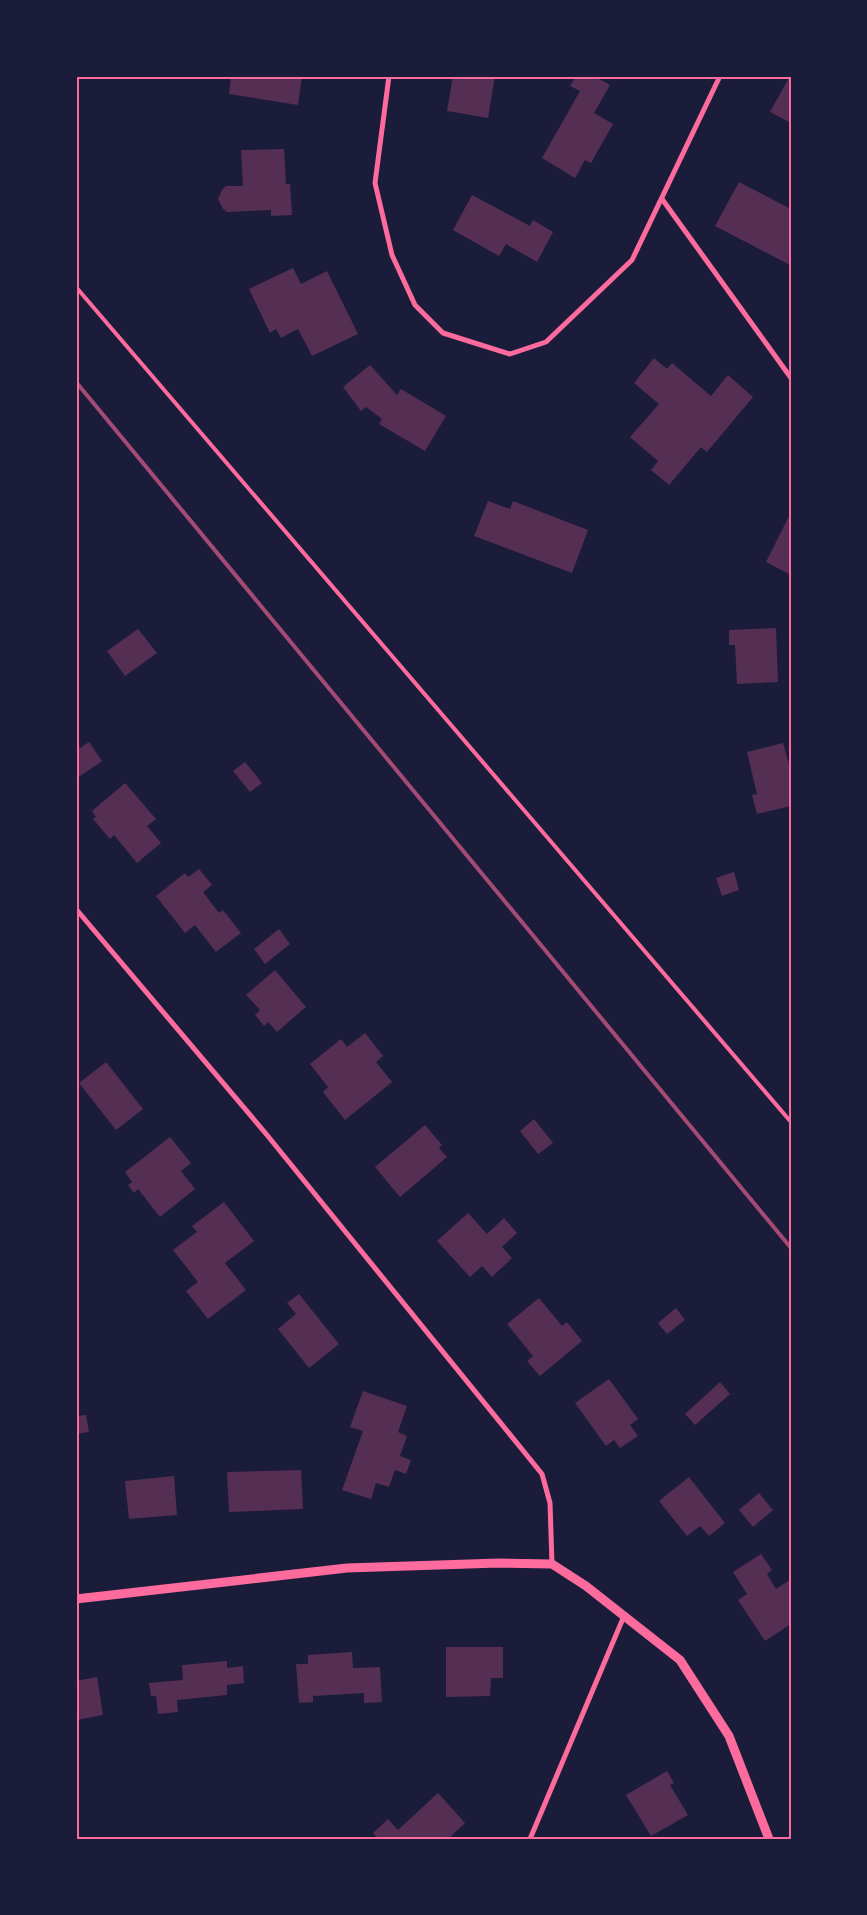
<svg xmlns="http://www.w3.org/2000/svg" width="867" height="1915" viewBox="0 0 867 1915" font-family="'Public Sans',sans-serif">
	<rect width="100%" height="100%" fill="#1b1b3a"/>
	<g fill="#542f53">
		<polygon points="231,76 302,76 298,105 229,94"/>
		<polygon points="453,76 495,76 488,118 447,111"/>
		<polygon points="576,76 594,76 610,85 594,113 613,124 591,163 585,160 575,178 542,158 580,91 570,86"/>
		<polygon points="790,76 791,76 791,123 770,112"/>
		<polygon points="284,149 286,184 290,184 292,215 271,216 271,210 227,212 223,209 218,199 222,190 226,186 243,186 241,150"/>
		<polygon points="739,182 791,209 790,265 715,226"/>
		<polygon points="472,195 530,226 533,220 553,232 537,262 506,244 499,256 453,230"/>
		<polygon points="293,268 301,284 327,271 358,334 312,356 298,329 281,338 276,329 270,333 249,289"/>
		<polygon points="654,358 667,369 672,363 711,396 728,375 753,397 707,452 701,447 669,485 651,470 658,461 630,437 659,404 634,383"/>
		<polygon points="370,365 397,395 401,389 446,416 425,451 379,424 382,419 366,407 361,411 343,387"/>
		<polygon points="488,501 510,509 513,501 588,530 572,573 474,536"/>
		<polygon points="791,512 791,575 766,562"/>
		<polygon points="776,628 778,682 737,684 735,645 729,645 729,630"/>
		<polygon points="138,629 157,653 125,676 107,651"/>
		<polygon points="89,742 102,761 76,779 76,743 80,748"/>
		<polygon points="783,743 791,772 791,806 757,814 752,795 757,794 747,752"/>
		<polygon points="245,762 262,783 250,792 233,771"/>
		<polygon points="125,783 156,819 147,826 161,843 137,863 114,835 110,839 93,819 96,817 92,811"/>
		<polygon points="199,869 212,885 203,892 219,913 223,910 241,933 216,952 195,925 185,933 156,896 185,873 188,877"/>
		<polygon points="734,872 739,890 722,896 716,878"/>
		<polygon points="279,929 290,944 265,964 254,949"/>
		<polygon points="275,970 306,1007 277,1032 268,1022 264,1026 255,1015 260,1010 246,995"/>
		<polygon points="365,1033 383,1056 376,1062 392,1082 345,1120 323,1092 328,1087 310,1064 341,1039 347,1047"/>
		<polygon points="106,1062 143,1109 116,1130 79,1083"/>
		<polygon points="534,1119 553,1143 538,1154 520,1131"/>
		<polygon points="425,1125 442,1145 439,1148 447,1157 400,1197 375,1167"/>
		<polygon points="170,1137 191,1163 181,1171 195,1189 160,1217 138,1189 134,1193 128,1185 132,1182 125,1172"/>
		<polygon points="224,1202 254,1241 225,1263 246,1290 208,1319 186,1291 198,1282 173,1250 197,1232 192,1226"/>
		<polygon points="468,1213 487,1234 504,1218 517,1233 502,1247 512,1258 492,1277 482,1266 470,1277 437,1241"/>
		<polygon points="299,1294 339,1344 309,1368 278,1329 296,1314 287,1303"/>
		<polygon points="539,1298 562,1326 567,1322 582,1341 540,1376 527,1361 533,1356 507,1324"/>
		<polygon points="676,1308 685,1320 667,1334 658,1323"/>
		<polygon points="609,1379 638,1419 630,1425 638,1436 620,1448 614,1440 606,1446 575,1403"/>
		<polygon points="720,1382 730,1394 695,1425 685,1414"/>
		<polygon points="363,1391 407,1406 398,1432 407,1436 400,1456 411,1460 406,1474 395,1470 389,1487 376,1483 371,1499 342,1490 363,1431 350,1427"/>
		<polygon points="86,1415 89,1432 76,1434 76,1416"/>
		<polygon points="301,1470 303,1509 229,1512 227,1472"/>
		<polygon points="174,1476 177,1515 129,1519 125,1481"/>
		<polygon points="689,1477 725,1523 709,1536 700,1526 687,1536 659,1501"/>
		<polygon points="759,1493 773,1510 753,1527 739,1510"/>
		<polygon points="761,1554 772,1570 767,1574 776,1589 791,1579 791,1624 765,1641 738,1600 747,1594 733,1572"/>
		<polygon points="446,1647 503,1647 503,1678 491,1678 490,1696 446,1697"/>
		<polygon points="352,1652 353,1668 380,1667 382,1702 364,1703 364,1693 313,1696 313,1702 299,1703 296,1664 308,1664 308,1655"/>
		<polygon points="227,1661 227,1668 243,1666 244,1683 227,1685 227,1695 177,1700 178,1712 158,1714 156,1696 151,1696 149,1683 183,1680 182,1665"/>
		<polygon points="97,1677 103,1715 76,1720 76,1681"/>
		<polygon points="667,1771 674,1783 670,1785 688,1815 651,1836 626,1795"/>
		<polygon points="438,1793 465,1823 448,1839 378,1839 373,1833 388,1819 398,1830"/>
	</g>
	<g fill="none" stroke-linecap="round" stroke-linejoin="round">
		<polyline stroke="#ff6b9d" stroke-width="4" points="76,287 791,1122"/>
		<g stroke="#ff6b9d" stroke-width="5">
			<polyline points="389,76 375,183 392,255 415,305 443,333 510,354 546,342 632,260 720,76"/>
			<polyline points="662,199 791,378"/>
			<polyline points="76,909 267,1135 542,1474 550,1503 552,1564"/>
			<polyline points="530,1839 624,1616"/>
		</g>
		<polyline stroke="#ff6b9d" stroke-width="9" points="76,1599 347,1568 499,1563 552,1564 586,1586 680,1660 729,1736 769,1839"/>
		<polyline stroke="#a44b75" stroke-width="4" points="76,382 791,1248"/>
	</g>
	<rect width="867" height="1915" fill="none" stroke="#1b1b3a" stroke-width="155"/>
	<rect x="78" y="78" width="712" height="1760" fill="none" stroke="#ff6b9d" stroke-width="2"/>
</svg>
